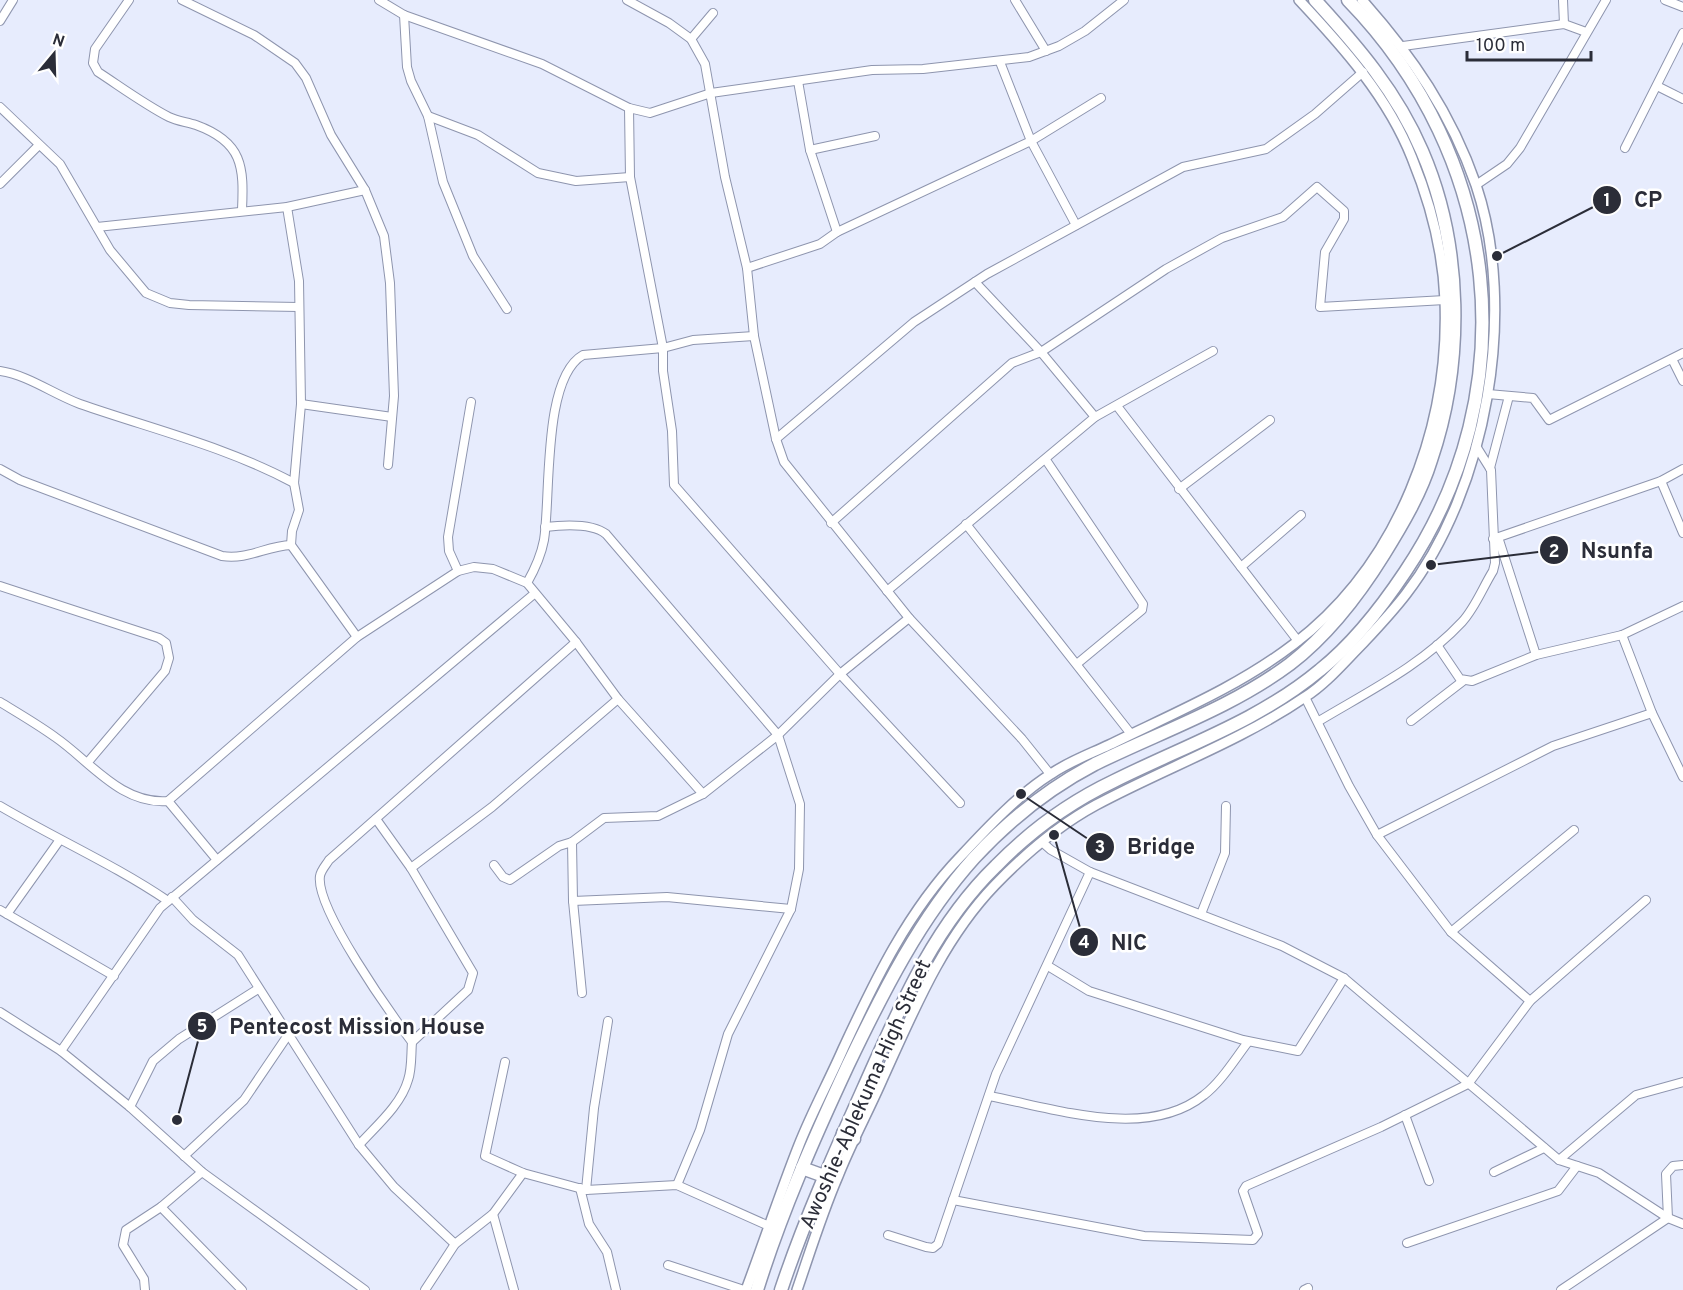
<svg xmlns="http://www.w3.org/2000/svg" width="1683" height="1290" viewBox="0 0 1683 1290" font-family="Overpass,sans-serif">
	<rect width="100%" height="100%" fill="#e7ecfd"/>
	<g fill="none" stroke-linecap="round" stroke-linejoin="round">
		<g stroke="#8e95ae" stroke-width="10">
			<g id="minor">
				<path d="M129 0 95 49 93 63 98 72C121 87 144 104 169 117 177 121 187 122 196 125 243 142 244 167 242 210"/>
				<polyline points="182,0 254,35 295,63 306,78 331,135 365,190 384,236 390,283 394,396 388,465"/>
				<polyline points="379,0 404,15 542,64 629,108 650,113 711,93 872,70 923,69 1029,57 1059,46 1085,31 1124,0"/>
				<polyline points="627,0 669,23 691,39 705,64 725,177 747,268 754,336 776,439 784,462 909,618 1022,739 1050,774"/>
				<polyline points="1015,0 1046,51"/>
				<polyline points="1563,0 1564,24"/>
				<polyline points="1665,0 1683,7"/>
				<polyline points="404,15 407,67 411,81 428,116 443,182 473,256 507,309"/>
				<polyline points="0,21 13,0"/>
				<polyline points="691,39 713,13"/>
				<polyline points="1403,46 1564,24 1586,32"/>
				<polyline points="1000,62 1031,141 1076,225"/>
				<polyline points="798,81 810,150 837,232"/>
				<polyline points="1657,86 1683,99"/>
				<polyline points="0,107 60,164 110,250 146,293 170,303 189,305 299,307"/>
				<polyline points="629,108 630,177 663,348 663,371 672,431 674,485 840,674 960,803"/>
				<polyline points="428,116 478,135 538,173 576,181 630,177"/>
				<polyline points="1625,148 1683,33"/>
				<polyline points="810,150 875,136"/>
				<polyline points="0,184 39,145"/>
				<polyline points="1476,185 1507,164 1520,148 1606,0"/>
				<polyline points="287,207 299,281 301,404 294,483 299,510 292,531 291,545 357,637"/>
				<polyline points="97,227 287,207 365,190"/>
				<polyline points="747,268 820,244 837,232 1031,141 1101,98"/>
				<polyline points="975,282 1041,352 1095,417"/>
				<polyline points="1672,359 1683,381"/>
				<path d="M0 371C28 375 53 394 80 404 152 429 227 447 294 483"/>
				<polyline points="1488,394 1533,398 1549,420 1683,353"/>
				<polyline points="301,404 392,417"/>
				<polyline points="1117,406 1298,641"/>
				<polyline points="776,439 914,322 987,274 1183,167 1266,149 1315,114 1363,72"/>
				<polyline points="1046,460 1143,604 1142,610 1078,663"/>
				<polyline points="1490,468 1509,396"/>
				<path d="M0 469 20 480 222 556C248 560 266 546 291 545"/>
				<polyline points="1661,481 1683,533"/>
				<polyline points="1179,489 1270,420"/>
				<polyline points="831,523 1012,363 1041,352 1166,269 1222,238 1283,217 1317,187 1344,211 1344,219 1325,252 1320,307 1445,300"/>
				<polyline points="966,524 1131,734"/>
				<path d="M545 527C562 525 592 523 606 534L778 735 800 804 799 869 791 909 728 1034 700 1130 677 1185"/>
				<polyline points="1498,537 1536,655"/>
				<polyline points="1493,539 1661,481 1683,469"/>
				<polyline points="1241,567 1301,515"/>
				<polyline points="458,571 449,551 448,537 471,402"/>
				<path d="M527 583C535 569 541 556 544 540 551 498 542 378 583 355L663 348 693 340 754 336"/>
				<polyline points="0,586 159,638 166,643 169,658 165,671 88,762"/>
				<polyline points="887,591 1095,417 1213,351"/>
				<polyline points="1622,635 1652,713 1683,777"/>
				<polyline points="1437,645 1460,679 1472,681 1536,655 1622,635 1683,606"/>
				<polyline points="1305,697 1349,786 1377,835 1451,932 1530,1001"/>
				<path d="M0 702C18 713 37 724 55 737 90 761 121 805 168 801L357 637 458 571 474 567 493 569 527 583 576 642 618 699 703 794"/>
				<path d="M1319 721C1369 691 1422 665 1462 622 1475 608 1483 587 1493 571L1495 563 1491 470 1476 446"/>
				<polyline points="1411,721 1463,681"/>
				<polyline points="168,801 217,860"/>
				<path d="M0 806C56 839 115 865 168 901"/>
				<polyline points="376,819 411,868 473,973 468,990 412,1042"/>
				<polyline points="1377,835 1553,746 1652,713"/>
				<polyline points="572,842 573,901 582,993"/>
				<polyline points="1042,842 1051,850 1090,872 1282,946 1344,978 1559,1160 1599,1173 1668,1218 1683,1224"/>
				<polyline points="494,865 503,877 510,880 559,846 572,842 604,818 658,816 703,794 778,735 840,674 909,618"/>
				<polyline points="411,868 492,807 618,699"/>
				<polyline points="172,897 193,920 238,955 359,1145 394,1187 455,1244"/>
				<polyline points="573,901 667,897 791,909"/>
				<polyline points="0,910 114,976"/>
				<polyline points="7,914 59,841"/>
				<polyline points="1201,914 1225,853 1226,806"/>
				<polyline points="1451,932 1574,830"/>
				<polyline points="1048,966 1089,991 1243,1040 1298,1051 1344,978"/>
				<polyline points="0,1012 61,1051 130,1107 202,1172 365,1290"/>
				<polyline points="61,1051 160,908 534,594"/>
				<polyline points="505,1062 485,1156 523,1173 586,1190 677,1185 769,1226"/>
				<path d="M989 1096C1054 1108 1147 1141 1204 1095 1221 1082 1235 1059 1248 1042"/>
				<polyline points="130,1107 153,1061 179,1039 258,989"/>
				<polyline points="1405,1115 1429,1181"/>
				<path d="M359 1145C376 1126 401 1105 408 1080 412 1069 411 1054 412 1042 391 1014 315 908 320 876 321 870 326 865 329 860L576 642"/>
				<polyline points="184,1156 244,1100 288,1035"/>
				<polyline points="1559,1160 1636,1095 1683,1082"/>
				<polyline points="1494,1172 1544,1148"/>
				<polyline points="580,1188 589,1224 607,1252 616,1290"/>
				<polyline points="586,1190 594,1108 608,1021"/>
				<polyline points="953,1200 1144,1236 1253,1240 1258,1234 1243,1191 1246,1186 1381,1127 1468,1084 1530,1001 1646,900"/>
				<polyline points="161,1207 242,1290"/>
				<polyline points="493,1214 514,1290"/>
				<polyline points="888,1235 926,1247 933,1248 938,1244 996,1074 1090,872"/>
				<polyline points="1407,1243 1558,1191 1577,1166"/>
				<polyline points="668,1265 744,1290"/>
				<polyline points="145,1290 144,1279 123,1245 126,1230 161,1207 202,1172"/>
				<polyline points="425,1290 455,1244 493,1214 523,1173"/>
				<polyline points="1304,1290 1308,1288"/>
				<polyline points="1561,1290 1668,1218 1666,1174 1673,1166 1683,1165"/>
			</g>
		</g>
		<g stroke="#8e95ae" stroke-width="12">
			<g id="tertiary">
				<path d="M746 1290C764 1242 780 1193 799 1145 812 1112 829 1081 843 1049 875 980 908 911 961 856 987 828 1019 794 1051 774 1068 762 1090 754 1109 745 1172 714 1238 687 1294 644 1398 565 1450 428 1445 300 1443 251 1430 202 1412 158 1388 97 1343 47 1299 0"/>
				<path d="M797 1290C810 1252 822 1213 838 1176 851 1143 868 1112 882 1080 913 1012 942 940 995 885 1024 855 1059 825 1096 805 1165 768 1239 742 1305 697 1327 683 1345 661 1364 642 1378 627 1393 611 1406 594 1487 489 1518 310 1476 185 1451 113 1412 56 1362 0"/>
			</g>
		</g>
		<g stroke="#8e95ae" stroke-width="15">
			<g id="primary">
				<polyline points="843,1133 854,1139"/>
				<polyline points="802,1168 824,1176"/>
				<path d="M757 1290C781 1213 814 1138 848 1065 883 992 920 918 974 858 1008 821 1051 787 1095 764 1160 732 1231 708 1290 664 1329 634 1358 596 1384 554 1402 525 1421 493 1431 460 1464 363 1463 246 1422 151 1397 92 1357 46 1315 0"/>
				<path d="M781 1290C804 1221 834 1154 864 1087 899 1009 933 927 996 866 1030 831 1070 802 1114 781 1184 746 1259 721 1320 670 1354 643 1381 608 1405 572 1528 389 1501 157 1348 0"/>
			</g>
		</g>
		<use href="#minor" stroke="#fff" stroke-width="8"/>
		<use href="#tertiary" stroke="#fff" stroke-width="9"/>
		<use href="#primary" stroke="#fff" stroke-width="12"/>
	</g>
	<g text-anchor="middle" stroke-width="5" stroke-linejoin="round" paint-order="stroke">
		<g font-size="21" fill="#2b2d38" stroke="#fff">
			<text transform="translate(865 1094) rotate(-66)" y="7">Awoshie-Ablekuma High Street</text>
		</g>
	</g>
	<path fill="none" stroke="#2b2d38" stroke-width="2" d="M1497 256L1607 200M1431 565L1554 550M1021 794L1100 847M1054 835L1084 942M177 1120L202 1026"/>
	<g fill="#2b2d38" stroke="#fff" stroke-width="2">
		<circle cx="1497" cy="256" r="6"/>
		<circle cx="1431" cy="565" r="6"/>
		<circle cx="1021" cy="794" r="6"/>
		<circle cx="1054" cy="835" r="6"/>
		<circle cx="177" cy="1120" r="6"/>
		<circle cx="1607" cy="200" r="15"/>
		<circle cx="1554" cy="550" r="15"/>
		<circle cx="1100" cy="847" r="15"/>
		<circle cx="1084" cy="942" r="15"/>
		<circle cx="202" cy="1026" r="15"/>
	</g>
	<g font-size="18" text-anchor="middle" font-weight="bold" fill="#fff">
		<text x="1607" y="206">1</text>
		<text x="1554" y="557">2</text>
		<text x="1100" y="853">3</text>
		<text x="1084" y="948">4</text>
		<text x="202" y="1032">5</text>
	</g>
	<g font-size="22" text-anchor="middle" font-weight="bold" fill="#2b2d38" stroke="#fff" stroke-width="5" stroke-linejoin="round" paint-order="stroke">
		<text x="1648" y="207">CP</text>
		<text x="1617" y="558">Nsunfa</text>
		<text x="1161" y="854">Bridge</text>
		<text x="1129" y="950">NIC</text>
		<text x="357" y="1034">Pentecost Mission House</text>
	</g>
	<g transform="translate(54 54) rotate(19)" stroke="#ffffff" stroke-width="4.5" paint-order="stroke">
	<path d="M0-4.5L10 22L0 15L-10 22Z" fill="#2b2d38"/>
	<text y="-9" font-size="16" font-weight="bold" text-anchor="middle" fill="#2b2d38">N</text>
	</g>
	<path d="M1467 51v9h124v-9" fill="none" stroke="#2b2d38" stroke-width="3"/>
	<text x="1476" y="51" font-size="18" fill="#2b2d38" stroke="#ffffff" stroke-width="4.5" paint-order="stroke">100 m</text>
</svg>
